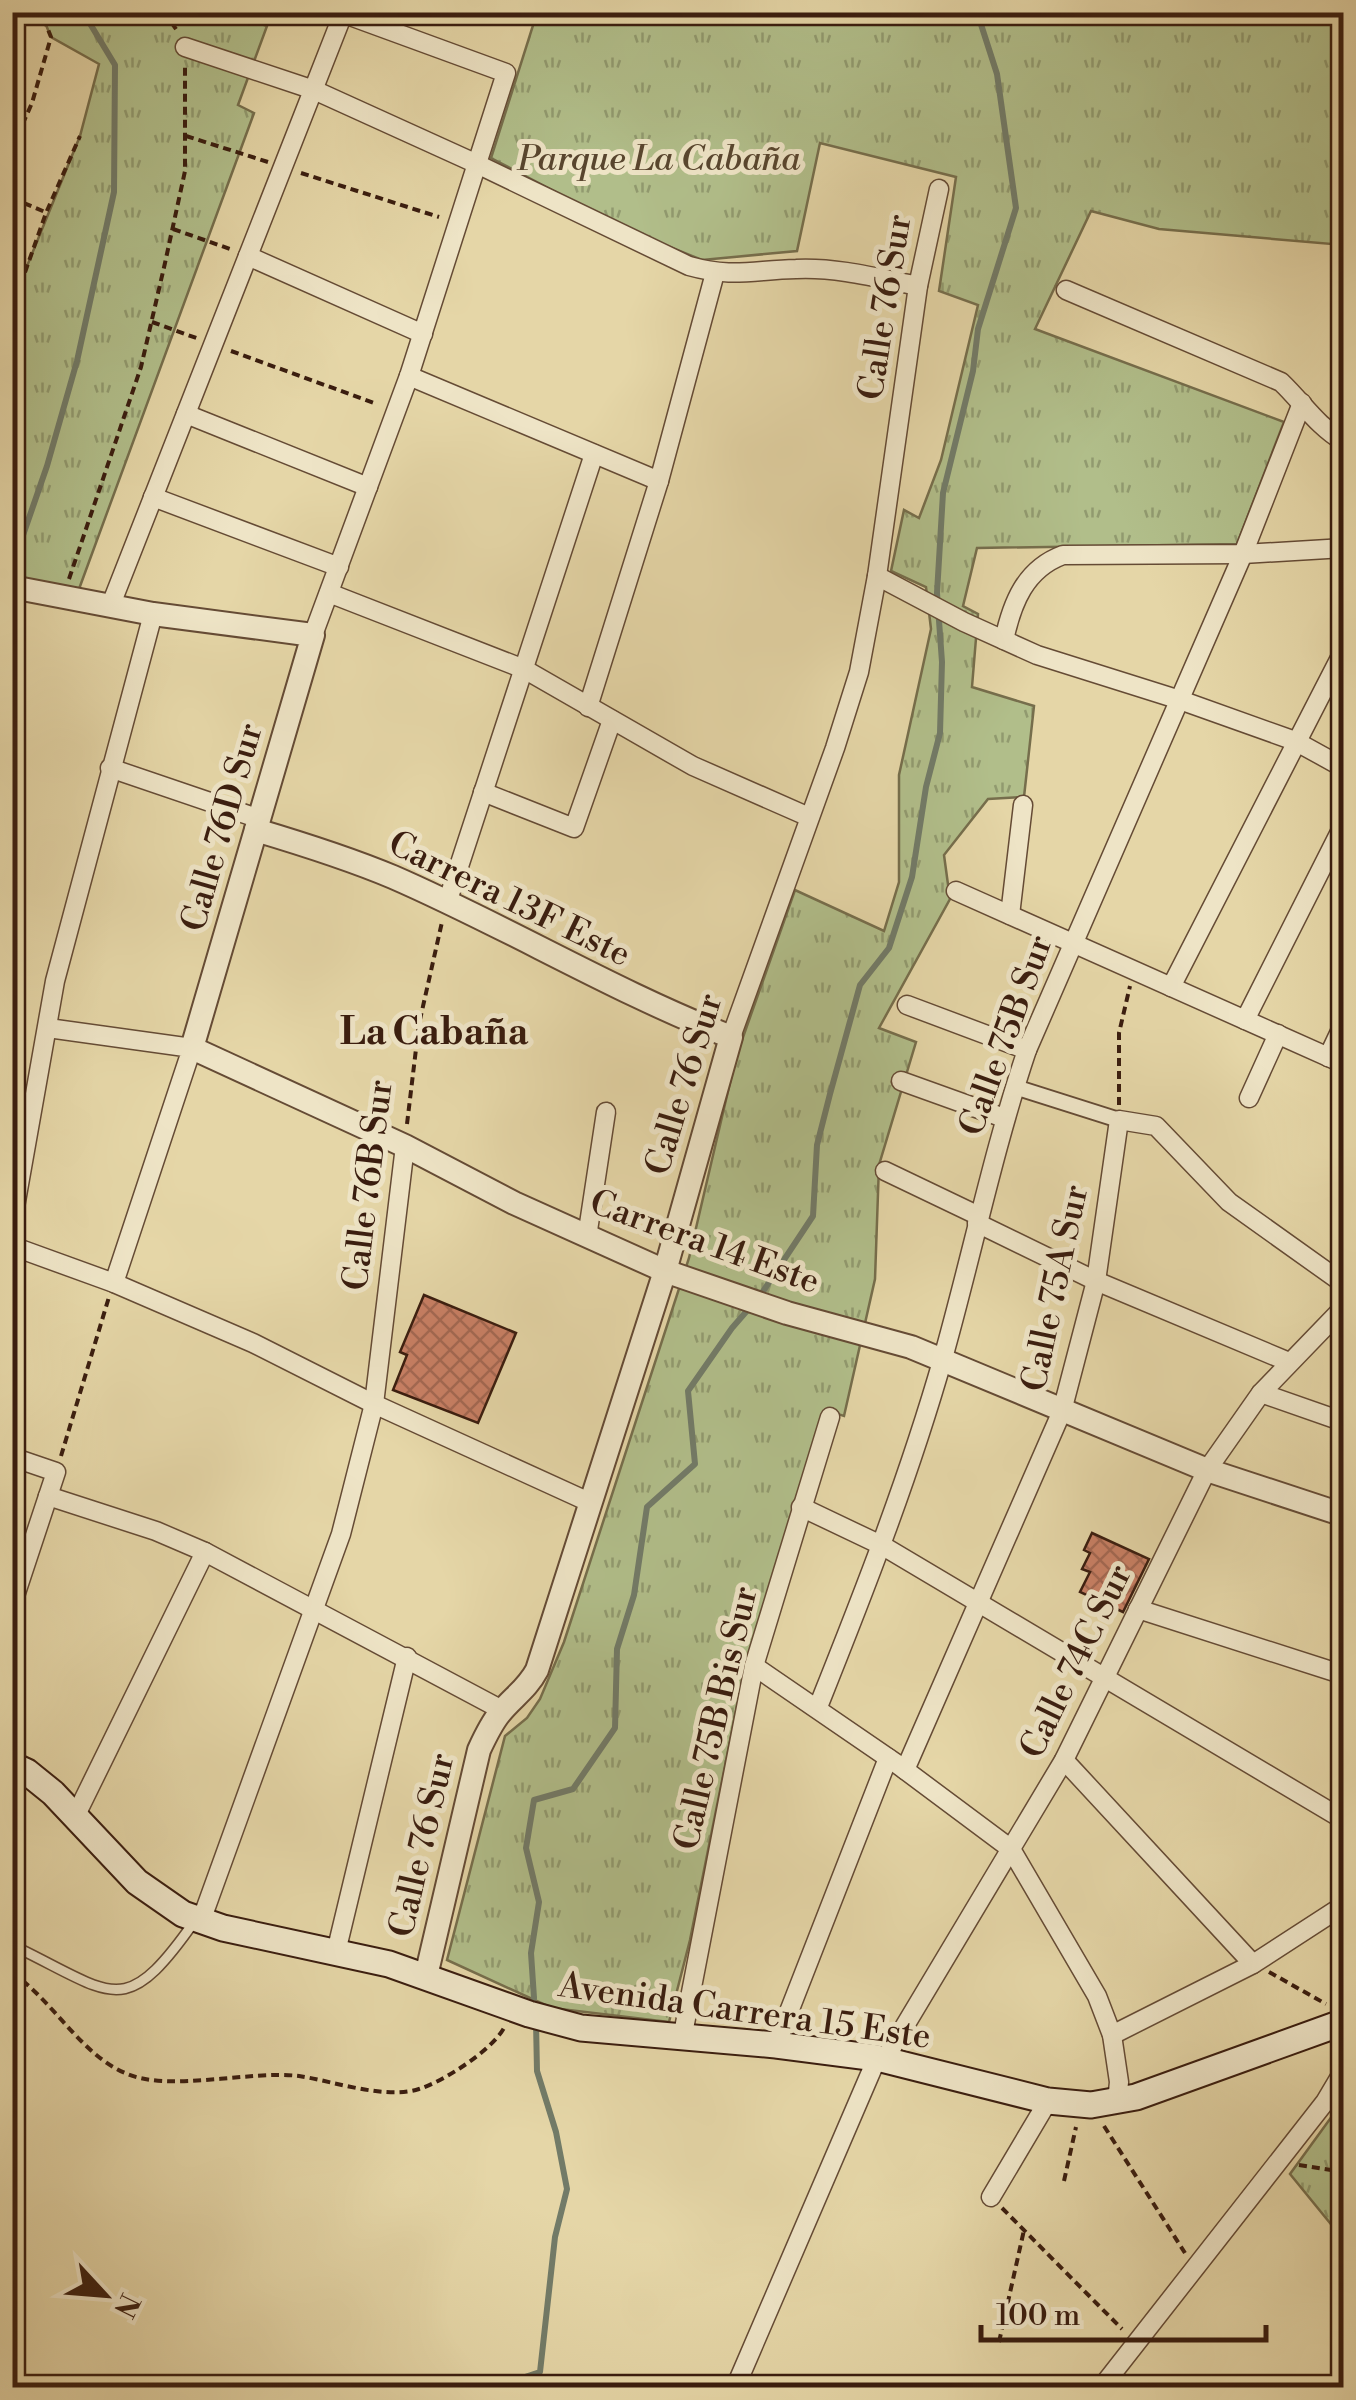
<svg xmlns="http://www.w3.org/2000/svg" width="1356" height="2400" viewBox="0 0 1356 2400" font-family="'Libre Bodoni',serif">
	<defs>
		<pattern id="grass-tufts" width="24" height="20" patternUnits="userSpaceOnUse" patternTransform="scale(2.5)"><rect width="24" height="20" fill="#b1be8a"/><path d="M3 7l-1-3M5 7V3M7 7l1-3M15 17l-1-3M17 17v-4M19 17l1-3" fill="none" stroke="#919a6f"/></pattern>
		<pattern id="building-cross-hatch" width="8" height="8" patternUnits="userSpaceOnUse" patternTransform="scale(2.5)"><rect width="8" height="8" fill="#c98065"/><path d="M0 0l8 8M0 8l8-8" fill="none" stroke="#a46852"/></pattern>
	</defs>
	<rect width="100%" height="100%" fill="#e5d6a7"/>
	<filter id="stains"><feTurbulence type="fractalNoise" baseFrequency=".002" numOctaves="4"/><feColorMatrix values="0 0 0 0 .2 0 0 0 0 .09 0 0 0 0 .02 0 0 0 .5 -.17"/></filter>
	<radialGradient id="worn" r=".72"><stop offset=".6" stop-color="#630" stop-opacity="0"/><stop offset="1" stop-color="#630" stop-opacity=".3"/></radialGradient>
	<g fill="url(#grass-tufts)" stroke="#766e4c" stroke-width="2.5">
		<polygon points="41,13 230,13 267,26 238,105 254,113 79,589 13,578 14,298 80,136 99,64 51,37"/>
		<polygon points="528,13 1343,13 1343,245 1159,229 1091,211 1035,329 1284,422 1237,544 977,548 963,606 978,614 972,687 1034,706 1024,797 988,799 944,855 950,899 879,1028 916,1042 879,1165 875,1279 844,1416 825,1410 737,1706 690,1940 669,2022 552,2008 447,1960 505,1736 527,1718 540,1699 564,1642 689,1258 736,1057 795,890 884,931 899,882 899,775 931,629 926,587 891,571 904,510 919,518 941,460 978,305 939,291 956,177 820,143 797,251 702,260 628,230 491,158 536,16"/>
		<polygon points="1343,2101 1344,2239 1343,2239 1290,2174"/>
	</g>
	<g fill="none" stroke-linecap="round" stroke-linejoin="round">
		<g stroke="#727b68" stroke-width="6">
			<polyline points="12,567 47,466 77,361 114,192 115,65 83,12"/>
			<polyline points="760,1296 813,1216 817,1145 830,1094 860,985 889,948 912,877 926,787 940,733 942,662 937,593 943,493 973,371 978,329 1016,208 997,74 977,12"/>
			<polyline points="534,1998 531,1953 539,1902 526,1848 534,1800 573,1789 615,1728 617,1649 634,1595 647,1507 695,1464 688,1391 732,1328 752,1305"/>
			<polyline points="492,2388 540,2372 555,2237 567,2189 556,2132 537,2071 536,2022"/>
		</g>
	</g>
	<g fill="url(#building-cross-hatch)" stroke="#3a1d0f" stroke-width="2.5">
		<polygon points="424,1295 516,1333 478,1423 393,1390 407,1355 400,1352"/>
		<polygon points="1092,1533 1149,1559 1123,1612 1080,1592 1090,1572 1082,1569 1090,1553 1084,1550"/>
	</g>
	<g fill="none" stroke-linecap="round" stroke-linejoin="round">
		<g stroke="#654b35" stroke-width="12">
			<path id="service" d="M12 1953 20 1949C114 1995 125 2020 194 1922"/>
		</g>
		<g stroke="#654b35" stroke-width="18">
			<polyline id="pedestrian" points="1015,1087 1119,1120"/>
		</g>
		<g stroke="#654b35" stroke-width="21">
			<g id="minor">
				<path d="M185 47 314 90 477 164 689 266C732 278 753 270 796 269 837 267 878 278 918 286"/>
				<polyline points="248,256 423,334"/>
				<path d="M1066 290 1281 382C1304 404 1316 425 1344 442"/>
				<polyline points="409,376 659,481"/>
				<polyline points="186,414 368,487"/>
				<polyline points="153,497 339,567"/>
				<polyline points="877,576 964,622 1037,655 1180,700 1295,741 1344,768"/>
				<polyline points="329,593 524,669 693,766 809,817"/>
				<polyline points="110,607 343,14"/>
				<polyline points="313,635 409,376 506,73 339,12"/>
				<path d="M1004 640C1012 603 1025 569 1063 555L1243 554 1344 548"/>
				<polyline points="588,707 659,481 715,273"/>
				<polyline points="110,768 260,819"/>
				<polyline points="483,792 574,828 612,720"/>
				<polyline points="956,891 1344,1064"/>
				<polyline points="447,903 594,454"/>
				<polyline points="1010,915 1023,805"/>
				<polyline points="1171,987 1344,650"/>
				<polyline points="907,1005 1027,1050"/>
				<polyline points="1245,1020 1344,824"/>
				<polyline points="48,1028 192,1048 114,1283"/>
				<polyline points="731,1037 835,748 859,672 877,576 918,286 939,189"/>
				<polyline points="1328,1057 1344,1023"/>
				<polyline points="901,1081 1004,1118"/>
				<polyline points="1249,1098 1278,1034"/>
				<polyline points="885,1171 979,1216"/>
				<polyline points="977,1223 1096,1281 1289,1362"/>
				<polyline points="12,1224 55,981 153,614"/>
				<polyline points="587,1237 606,1112"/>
				<polyline points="12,1246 114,1283 253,1343 374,1404 589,1502"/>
				<polyline points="1261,1393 1344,1422"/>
				<polyline points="12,1457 56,1472 12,1605"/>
				<polyline points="48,1496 156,1531 205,1552 502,1710"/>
				<polyline points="801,1507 883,1546 1344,1820"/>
				<polyline points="1138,1609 1344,1675"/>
				<polyline points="754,1666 897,1764 1011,1849 1097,1996 1112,2035 1119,2082 1117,2102"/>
				<path d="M818 1707C864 1592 909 1477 943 1358 972 1255 993 1151 1027 1050L1243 554 1302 403"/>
				<polyline points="1064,1760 1253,1964"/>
				<polyline points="905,1770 1062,1411 1096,1281 1119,1120 1156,1126 1229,1202 1344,1284"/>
				<polyline points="75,1817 205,1552"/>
				<polyline points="201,1921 341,1534 374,1404 405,1146"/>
				<polyline points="336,1952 407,1657"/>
				<polyline points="1112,2035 1253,1964 1344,1905"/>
				<polyline points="682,2039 754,1666 830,1417"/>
				<polyline points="776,2045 888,1758"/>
				<polyline points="885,2059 1064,1760 1207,1470 1261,1393 1344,1307"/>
				<polyline points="991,2197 1048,2101"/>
				<polyline points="735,2388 877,2058"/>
				<polyline points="1101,2388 1325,2102 1344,2070"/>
			</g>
		</g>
		<g stroke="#654b35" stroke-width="26">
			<g id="tertiary">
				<polyline points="12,587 153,614 313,635 192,1048 405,1146 514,1203 665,1271 787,1313 911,1347 1207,1470 1344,1515"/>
				<path d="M256 830C303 844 348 858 393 877 508 927 613 991 731 1037L665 1271 537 1670C527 1689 513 1697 500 1713 491 1724 485 1737 479 1750L426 1976"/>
			</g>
		</g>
		<g stroke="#3a1d0f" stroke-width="29">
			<polyline id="secondary" points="12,1765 27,1772 53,1793 137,1882 183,1914 223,1928 389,1964 529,2014 581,2028 776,2045 877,2058 1048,2101 1091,2105 1136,2097 1344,2022"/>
		</g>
		<g stroke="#3a1d0f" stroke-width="4" stroke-dasharray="8 5" stroke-linecap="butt">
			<polyline points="164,12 178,32"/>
			<polyline points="186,136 268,162"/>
			<polyline points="12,148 32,103 51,37 41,12"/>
			<polyline points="301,173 439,217"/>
			<polyline points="12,198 45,212"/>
			<polyline points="173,229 230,249"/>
			<polyline points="12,309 46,213 80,136"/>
			<polyline points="152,322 199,339"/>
			<polyline points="231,351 377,404"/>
			<polyline points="69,579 141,367 165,263 185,171 185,65"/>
			<polyline points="1119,1105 1119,1033 1130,986"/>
			<polyline points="407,1124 419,1024 442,922"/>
			<polyline points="61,1456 109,1297"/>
			<polyline points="1269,1972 1326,2004"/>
			<path d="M12 1973C53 2000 79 2053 125 2073 169 2093 248 2070 299 2076 333 2081 385 2100 419 2089 444 2081 491 2051 504 2028"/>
			<polyline points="1104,2126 1185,2253"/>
			<polyline points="1299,2165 1344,2172"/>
			<polyline points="1064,2181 1076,2127"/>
			<polyline points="1002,2208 1122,2329"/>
			<polyline points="999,2342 1024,2230"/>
		</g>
		<use href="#service" stroke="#eee4c6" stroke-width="9"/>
		<use href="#pedestrian" stroke="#eee4c6" stroke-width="14"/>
		<use href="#minor" stroke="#eee4c6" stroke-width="18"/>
		<use href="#tertiary" stroke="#eee4c6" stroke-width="22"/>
		<use href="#secondary" stroke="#eee4c6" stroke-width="25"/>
	</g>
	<g text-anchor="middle" stroke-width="10" stroke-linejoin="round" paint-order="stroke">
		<g font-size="35" font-style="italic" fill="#58452e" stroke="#eee4c6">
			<text x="659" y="170">Parque La Cabaña</text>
		</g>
		<g font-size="35" fill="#3a1d0f" stroke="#eee4c6">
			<text transform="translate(884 307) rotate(-81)" y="12">Calle 76 Sur</text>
			<text transform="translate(221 827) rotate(-74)" y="12">Calle 76D Sur</text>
			<text transform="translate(510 898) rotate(26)" y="12">Carrera 13F Este</text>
			<text transform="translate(1005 1035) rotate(-70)" y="12">Calle 75B Sur</text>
			<text transform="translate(683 1084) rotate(-73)" y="12">Calle 76 Sur</text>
			<text transform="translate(367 1185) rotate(-83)" y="12">Calle 76B Sur</text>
			<text transform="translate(705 1241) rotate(20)" y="12">Carrera 14 Este</text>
			<text transform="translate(1054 1288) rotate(-78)" y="12">Calle 75A Sur</text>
			<text transform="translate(1075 1661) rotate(-64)" y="12">Calle 74C Sur</text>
			<text transform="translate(715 1718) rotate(-77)" y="12">Calle 75B Bis Sur</text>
			<text transform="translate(421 1845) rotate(-77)" y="12">Calle 76 Sur</text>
			<text transform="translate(745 2010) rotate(8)" y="12">Avenida Carrera 15 Este</text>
		</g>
		<g font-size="38" font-weight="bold" fill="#3a1d0f" stroke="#eee4c6">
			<text x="434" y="1044">La Cabaña</text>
		</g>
	</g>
	<rect width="1356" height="2400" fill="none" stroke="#e5d6a7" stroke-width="50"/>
	<rect x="15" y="15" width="1326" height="2370" fill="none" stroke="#3a1d0f" stroke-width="5"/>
	<rect x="25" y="25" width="1306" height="2350" fill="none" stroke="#3a1d0f" stroke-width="2.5"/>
	<g transform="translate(105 2295) rotate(116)" stroke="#eee4c6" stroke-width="8" paint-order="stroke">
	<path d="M0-8L18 38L0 25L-18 38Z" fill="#3a1d0f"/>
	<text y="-15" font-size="28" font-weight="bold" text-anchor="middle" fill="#3a1d0f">N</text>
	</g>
	<path d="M981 2325v15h285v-15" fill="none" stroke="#3a1d0f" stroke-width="5"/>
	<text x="996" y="2325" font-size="30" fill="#3a1d0f" stroke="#eee4c6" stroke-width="8" paint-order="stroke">100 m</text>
	<rect width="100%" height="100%" filter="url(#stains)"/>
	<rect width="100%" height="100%" fill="url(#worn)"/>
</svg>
